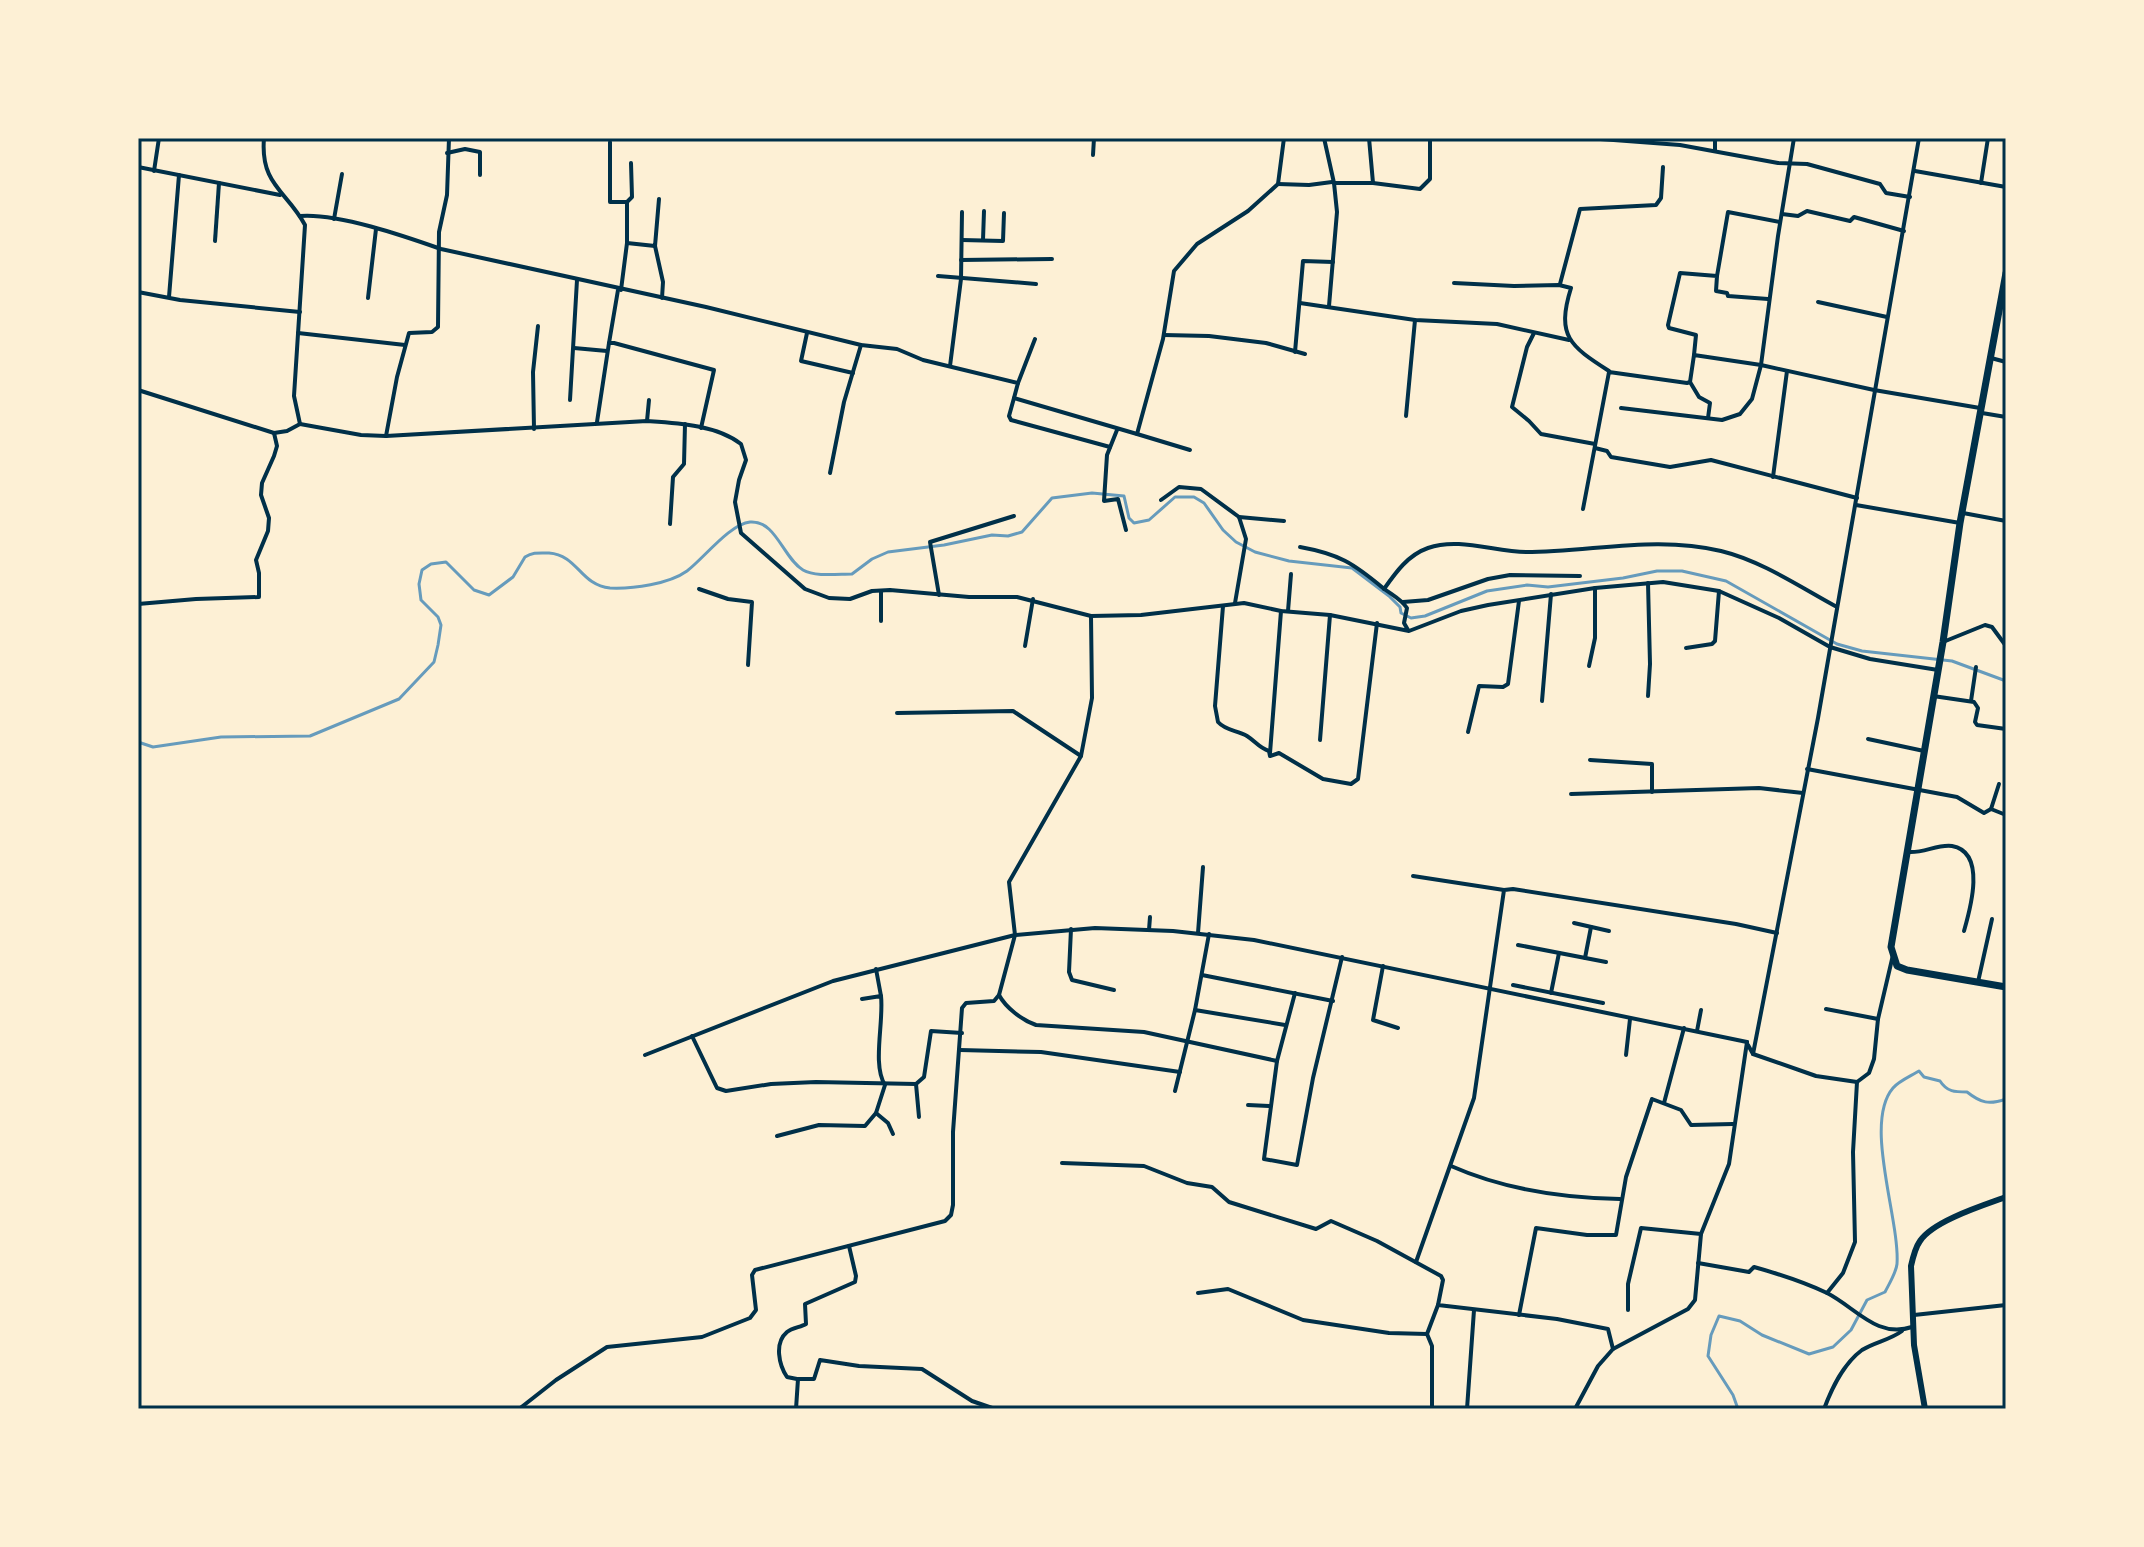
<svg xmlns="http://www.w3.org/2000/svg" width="2144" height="1547" viewBox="0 0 2144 1547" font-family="Cabin,sans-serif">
	<rect width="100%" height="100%" fill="#fdf0d5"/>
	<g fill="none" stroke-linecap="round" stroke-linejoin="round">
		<g stroke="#669bbc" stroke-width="3">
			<path d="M138 742 153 747 221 737 310 736 399 699 434 662 438 645 441 625 438 617 421 600 419 584 422 570 431 564 446 562 474 590 489 595 513 577 525 557C533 552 539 553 549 553 578 555 580 585 610 588 633 589 669 584 687 571 704 558 730 524 750 522 776 520 783 558 803 570 815 577 838 574 852 574L872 559 888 552 944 545 992 535 1008 536 1022 532 1052 498 1092 493 1124 496 1129 518 1134 523 1149 520 1175 497H1194L1204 503 1223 530 1236 542 1255 552 1289 561 1352 568 1389 596 1400 607 1401 613 1411 618 1425 616 1487 591 1527 585 1548 587 1623 578 1657 571H1682L1726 581 1837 644 1862 651 1952 661 2006 681"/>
			<path d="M1738 1409 1733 1395 1708 1356 1711 1335 1719 1316 1740 1321 1762 1335 1809 1354 1833 1347 1851 1330 1867 1300 1885 1292C1889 1284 1896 1273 1897 1264 1900 1219 1863 1123 1893 1088 1899 1081 1911 1076 1919 1071L1924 1077 1940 1081C1947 1092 1955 1092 1967 1092 1981 1103 1989 1105 2006 1099"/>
		</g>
		<g stroke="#003049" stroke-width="4">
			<path d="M264 138C260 185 287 191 305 225L294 396 300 424 361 435 386 436 647 421C677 423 717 425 741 444L746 460 739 480 735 502 741 533 805 589 829 598 850 599 872 591 890 590 969 597H1017L1091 616 1141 615 1244 603 1281 611 1330 615 1409 631 1461 611 1488 605 1595 588 1663 582 1719 591 1779 618 1830 647 1870 659 1938 670"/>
			<polyline points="1324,138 1334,183 1373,183 1420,189 1430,179 1430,138"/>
			<polyline points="1369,138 1373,183"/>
			<polyline points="1587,138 1680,145 1778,163 1807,164 1880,184 1886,193 1910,197"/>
			<polyline points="610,142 610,202 627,202 627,243"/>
			<polyline points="1715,150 1715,138"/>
			<polyline points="447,153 465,149 480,152 480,175"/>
			<polyline points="1093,155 1094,138"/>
			<polyline points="138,167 280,195"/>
			<polyline points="154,171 159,138"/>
			<polyline points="1915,171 2006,187"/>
			<polyline points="1981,183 1988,138"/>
			<polyline points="1278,184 1309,185 1332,182"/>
			<polyline points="627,202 632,197 631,163"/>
			<polyline points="1782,214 1798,216 1807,211 1850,221 1854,217 1904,231"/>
			<path d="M300 216C338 213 404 236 441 249L706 307 861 345 897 349 923 360 1018 383 1014 398 1137 434 1163 339 1174 271 1197 244 1248 211 1278 184 1284 138"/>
			<polyline points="334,219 342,174"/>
			<polyline points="962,240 1003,241 1004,213"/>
			<polyline points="983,240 984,211"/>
			<polyline points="215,241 219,183"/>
			<polyline points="655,246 663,282 662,298"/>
			<polyline points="961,260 1052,259"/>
			<polyline points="938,276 1036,284"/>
			<polyline points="1717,276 1728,212 1780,222"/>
			<path d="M1454 283 1514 286 1559 285 1571 288C1556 336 1570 346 1609 371"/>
			<polyline points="1560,284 1580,209 1656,205 1661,198 1663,167"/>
			<polyline points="621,290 627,243 655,246 659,199"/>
			<polyline points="138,292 180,300 300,312"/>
			<polyline points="169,297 179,175"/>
			<polyline points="368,298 376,229"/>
			<polyline points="1818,302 1887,317"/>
			<polyline points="1300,303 1415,320 1497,324 1569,340"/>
			<polyline points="1329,306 1337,212 1334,183"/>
			<polyline points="298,333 405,345"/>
			<polyline points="807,333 801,361 853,373"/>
			<polyline points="1534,333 1527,347 1512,407 1529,421 1541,434 1595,444"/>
			<polyline points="1164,335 1209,336 1266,343 1305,354"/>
			<polyline points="609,343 618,290"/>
			<polyline points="574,348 607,351"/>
			<polyline points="1295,352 1303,261 1333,262"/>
			<polyline points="1694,355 1696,335 1669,328 1668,325 1680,273 1717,276 1716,291 1727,293 1728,296 1768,299"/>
			<polyline points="1991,358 2006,362"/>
			<polyline points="950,366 961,279 962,212"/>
			<polyline points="1690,382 1699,397 1710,403 1708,418"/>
			<polyline points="1018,383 1035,339"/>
			<polyline points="138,390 274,433 287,431 300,424"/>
			<polyline points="1014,398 1009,416 1011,420 1110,447"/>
			<polyline points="570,400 577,280"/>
			<polyline points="1621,408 1722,420 1740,414 1752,399 1761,365 1778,236 1794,138"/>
			<polyline points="1982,413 2006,417"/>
			<polyline points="1406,416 1415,320"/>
			<polyline points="647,421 649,400"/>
			<polyline points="597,422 609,343 614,343 714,370 701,428"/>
			<polyline points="534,429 533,372 538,326"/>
			<polyline points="1117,430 1107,455 1104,501 1118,499 1126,530"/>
			<polyline points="1137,434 1190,450"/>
			<polyline points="386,436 397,377 409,333 432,332 438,327 439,232 447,195 449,138"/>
			<polyline points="1595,448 1607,451 1611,457 1670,467 1711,460 1857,498"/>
			<polyline points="830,473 844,402 861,345"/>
			<polyline points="1773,477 1787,371"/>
			<polyline points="1161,500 1179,487 1201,489 1239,517 1246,539 1235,603"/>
			<polyline points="1856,505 1960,523"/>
			<polyline points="1583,509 1609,372 1687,383 1690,382 1694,355 1761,365 1874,390 1980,408"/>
			<polyline points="1963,513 2006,521"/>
			<polyline points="1239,517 1284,521"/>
			<polyline points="670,524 673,477 684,464 685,424"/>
			<path d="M1300 547C1339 554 1353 563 1383 588 1392 595 1401 599 1407 608L1404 623 1408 630"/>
			<polyline points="699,589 728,599 752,602 748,665"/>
			<path d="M1384 589C1396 572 1408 555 1428 548 1459 537 1495 552 1526 552 1592 552 1656 535 1721 551 1762 561 1800 587 1837 607"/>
			<polyline points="881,591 881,621"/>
			<polyline points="939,595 930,542 1014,516"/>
			<polyline points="1403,602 1428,600 1488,579 1510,575 1580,576"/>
			<polyline points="138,604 196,599 259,597 259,573 256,560 268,531 269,518 261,495 262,483 274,456 277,446 274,433"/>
			<path d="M1223 606 1215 706 1218 722C1226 731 1237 730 1247 736 1255 741 1259 748 1269 751L1270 756 1279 753 1323 779 1351 784 1358 779 1377 623"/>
			<polyline points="1288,611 1291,574"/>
			<polyline points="1943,642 1985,625 1992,627 2006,646"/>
			<polyline points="1025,646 1033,599"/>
			<polyline points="1686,648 1712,644 1715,641 1719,591"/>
			<polyline points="1589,666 1595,638 1595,588"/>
			<polyline points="1648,696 1650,664 1648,583"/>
			<polyline points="1933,696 1974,702 1978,708 1975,722 1977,725 2006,729"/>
			<polyline points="1542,701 1551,594"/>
			<polyline points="1971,701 1976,667"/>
			<polyline points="897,713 1013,711 1081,756"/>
			<polyline points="1468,732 1479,686 1503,687 1508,684 1519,601"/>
			<polyline points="1868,739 1924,751"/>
			<polyline points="1320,740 1330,615"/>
			<polyline points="1270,753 1281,611"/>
			<polyline points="1590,760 1652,764 1652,792"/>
			<polyline points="1807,769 1957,797 1984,813 1991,809 1999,784"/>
			<polyline points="1571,794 1759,788 1803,793"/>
			<polyline points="1991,809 2006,815"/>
			<path d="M1909 852C1924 853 1938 844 1952 846 1987 852 1970 910 1964 931"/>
			<polyline points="1413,876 1504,890"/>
			<polyline points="1574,923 1609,931"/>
			<polyline points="1071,929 1069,972 1072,980 1114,990"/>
			<polyline points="1149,930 1150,917"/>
			<polyline points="1198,933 1203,867"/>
			<polyline points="1518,945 1606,962"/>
			<polyline points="1585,958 1591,927"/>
			<polyline points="1383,966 1373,1020 1398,1028"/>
			<polyline points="876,969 881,996"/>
			<polyline points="1202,975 1333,1001"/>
			<polyline points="1978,982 1992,919"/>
			<polyline points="1513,985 1603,1003"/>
			<polyline points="1295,993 1277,1061 1264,1159 1297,1165 1313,1078 1342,957"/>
			<polyline points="1551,993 1559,953"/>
			<path d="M999 995C1006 1008 1022 1020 1036 1025L1144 1032 1277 1061"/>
			<polyline points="1826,1009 1878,1019"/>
			<polyline points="1195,1010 1285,1025"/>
			<polyline points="1697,1031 1701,1010"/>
			<polyline points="692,1036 717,1088 726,1091 771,1084 816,1082 916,1084 924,1077 931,1031 962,1033"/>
			<polyline points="1748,1045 1753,1054 1816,1076 1857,1082 1869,1073 1874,1059 1878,1019 1893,955"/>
			<polyline points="960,1050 1041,1052 1180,1072"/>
			<polyline points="1753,1054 1818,718 1919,138"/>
			<polyline points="645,1055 833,981 1015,935 1095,928 1173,931 1254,940 1747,1042"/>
			<polyline points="1626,1055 1630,1019"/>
			<polyline points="916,1084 919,1117"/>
			<polyline points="1175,1091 1195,1010 1209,934"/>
			<polyline points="1664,1103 1684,1028"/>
			<polyline points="1248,1105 1269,1106"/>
			<polyline points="876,1113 888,1123 893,1134"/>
			<path d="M777 1136 819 1125 865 1126 876 1113 885 1085C872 1065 884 1022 881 996L862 999"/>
			<polyline points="1062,1163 1144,1166 1187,1183 1212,1187 1229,1202 1316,1229 1331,1221 1377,1241 1441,1276 1443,1280 1438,1305 1557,1319 1608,1329 1613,1349"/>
			<path d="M1451 1166C1503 1189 1563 1198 1620 1199"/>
			<polyline points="1416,1262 1474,1098 1504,890 1513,889 1736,924 1777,933"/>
			<path d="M1698 1263 1749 1272 1754 1267C1779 1274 1804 1282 1827 1293 1855 1307 1877 1339 1912 1327"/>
			<polyline points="1198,1293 1228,1289 1303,1320 1389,1333 1427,1334 1438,1305"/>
			<polyline points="1827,1293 1843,1273 1855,1242 1853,1152 1857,1082"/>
			<polyline points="1628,1310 1628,1284 1641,1228 1701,1234"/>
			<polyline points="1519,1315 1536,1228 1587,1235 1616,1235 1626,1177 1652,1099 1681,1110 1691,1125 1733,1124"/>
			<polyline points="1914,1315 2006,1305"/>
			<polyline points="1427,1334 1432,1346 1432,1409"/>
			<path d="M797 1379 787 1377C779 1365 774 1343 787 1332 792 1328 801 1327 806 1324L805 1304 855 1282 856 1276 849 1246"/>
			<polyline points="519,1409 556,1380 607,1347 702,1337 750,1318 756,1310 752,1275 755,1270 945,1221 951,1215 953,1205 953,1132 962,1008 966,1003 994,1001 999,995 1015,935 1009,882 1081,756 1092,698 1091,616"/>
			<polyline points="796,1409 798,1379 814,1379 820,1360 859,1366 922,1369 972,1401 995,1409"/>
			<polyline points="1467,1409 1474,1310"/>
			<polyline points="1575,1409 1598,1366 1613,1349 1688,1309 1695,1300 1701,1234 1729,1164 1747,1042"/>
			<path d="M1824 1409C1832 1388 1843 1364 1862 1350 1875 1342 1890 1340 1902 1331"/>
		</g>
		<path stroke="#003049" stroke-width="6" d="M1925 1409 1914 1345 1911 1266C1913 1257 1915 1248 1920 1241 1933 1221 1984 1205 2006 1197"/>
		<polyline stroke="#003049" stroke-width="7" points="2006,273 1960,523 1943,642 1891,947 1897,966 1907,970 2006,987"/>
	</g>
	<rect width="2144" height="1547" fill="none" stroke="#fdf0d5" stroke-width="280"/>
	<rect x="140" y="140" width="1864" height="1267" fill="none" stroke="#003049" stroke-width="3"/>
</svg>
